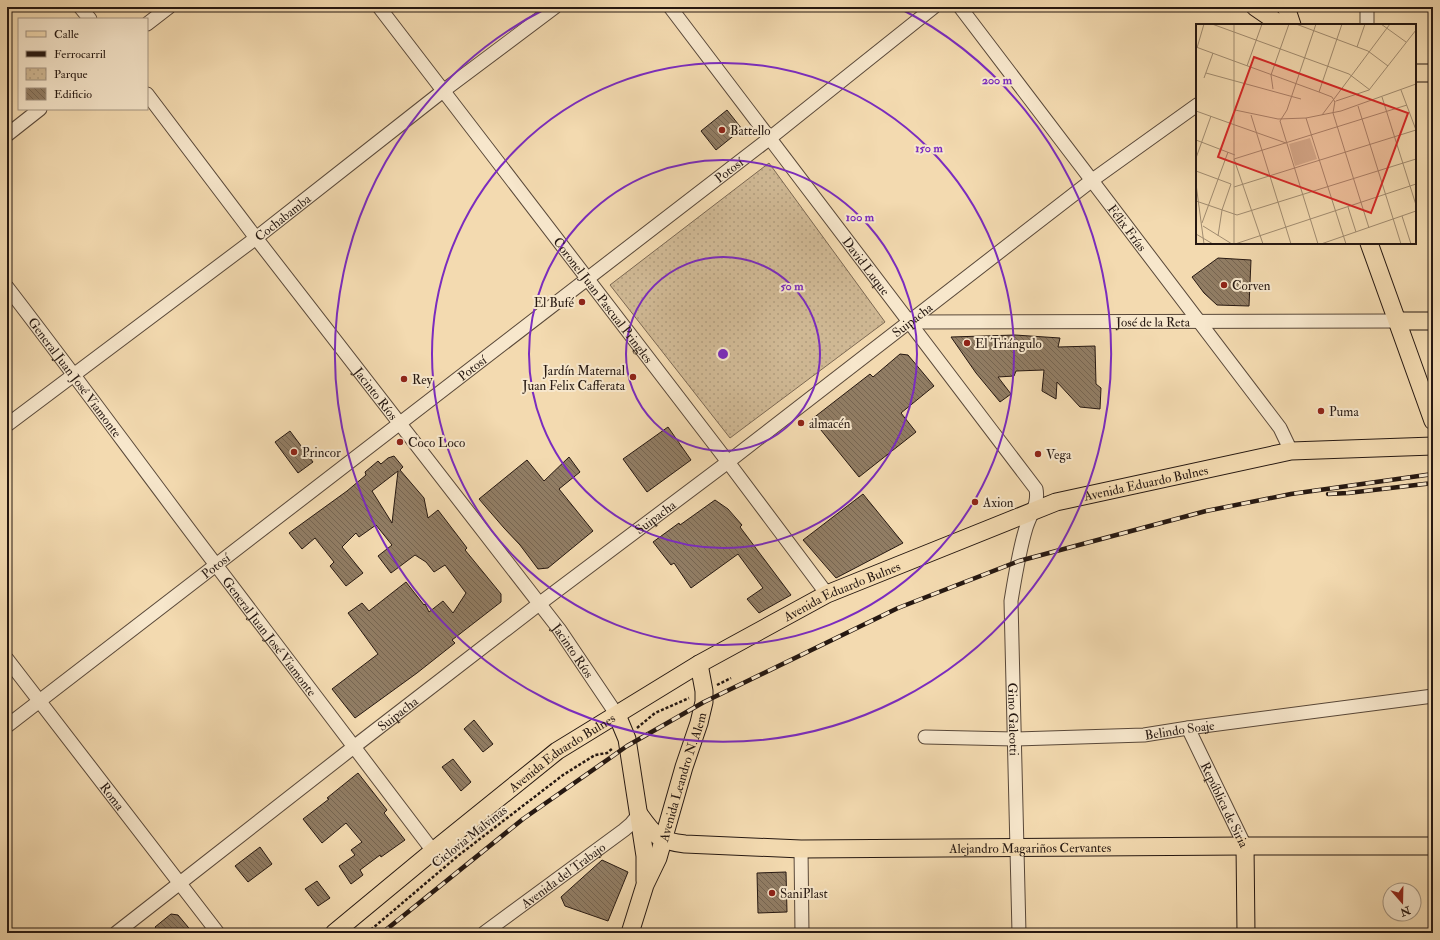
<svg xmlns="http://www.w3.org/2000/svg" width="1440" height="940" viewBox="0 0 1440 940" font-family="'IM FELL Double Pica',serif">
	<defs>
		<pattern id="park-dots" width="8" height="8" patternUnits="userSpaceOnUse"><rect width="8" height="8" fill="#d0b995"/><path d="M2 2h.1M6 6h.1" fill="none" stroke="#b29e7f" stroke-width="1.8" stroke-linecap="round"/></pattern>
		<pattern id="building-back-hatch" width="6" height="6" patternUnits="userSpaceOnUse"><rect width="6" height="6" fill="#917d64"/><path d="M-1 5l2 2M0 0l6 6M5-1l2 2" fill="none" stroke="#766551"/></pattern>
	</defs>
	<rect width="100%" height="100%" fill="#f3dab0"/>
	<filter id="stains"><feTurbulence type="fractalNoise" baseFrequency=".005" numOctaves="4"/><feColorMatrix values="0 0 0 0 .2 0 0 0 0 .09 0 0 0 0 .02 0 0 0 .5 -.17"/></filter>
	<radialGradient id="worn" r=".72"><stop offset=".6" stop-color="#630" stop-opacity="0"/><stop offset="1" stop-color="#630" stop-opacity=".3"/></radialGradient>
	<polygon fill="url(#park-dots)" stroke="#7b6853" points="769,163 885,322 730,438 610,285"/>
	<g fill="url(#building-back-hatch)" stroke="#261811" fill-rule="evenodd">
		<polygon points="727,110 742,129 716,150 701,131"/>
		<polygon points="1218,258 1251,260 1249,306 1217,305 1204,293 1192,277"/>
		<polygon points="1015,335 1060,338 1058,347 1095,346 1096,384 1101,388 1100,409 1080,407 1057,382 1056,399 1042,391 1044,370 1016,371 1014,376 998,377 1011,394 1000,402 976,373 951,337"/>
		<polygon points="900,354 908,355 934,386 901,413 916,432 859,477 812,419 870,374 873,377"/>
		<polygon points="668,427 691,460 647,492 623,459"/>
		<polygon points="290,431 313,462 298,473 275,442"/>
		<path d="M394 456 403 467 400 470 424 498 428 518 438 510 467 548 465 550 501 594V602L452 640 455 643 417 673 355 718 332 689 378 654 348 613 362 603 369 611 406 582 424 605 425 604 429 612 443 601 453 613 466 593 445 565 434 572 426 562 415 555 391 573 378 556 392 545 376 525 359 537 356 533 342 547 363 573 346 586 330 566 334 562 315 538 302 549 289 533 347 491 366 475 365 472 378 461 381 464 388 458ZM398 471 392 523 372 491Z"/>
		<polygon points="569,457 580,472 559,489 593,531 548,568 538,569 520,545 504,528 479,499 527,460 544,481"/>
		<polygon points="863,494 903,543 836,578 803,540"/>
		<polygon points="715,500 728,509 742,525 740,527 791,595 759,613 747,599 763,588 738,554 691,588 674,563 671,565 653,542 679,523 680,525"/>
		<polygon points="474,720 493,744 483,752 464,729"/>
		<polygon points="453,759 471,782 461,791 442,767"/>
		<polygon points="358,773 387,810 384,813 405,840 381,857 380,855 360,870 363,875 351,884 339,866 355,855 351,850 362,842 346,823 322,843 303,819 329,799 327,798"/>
		<polygon points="260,847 272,864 248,882 235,866"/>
		<polygon points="602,860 628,872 608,921 565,906 561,897"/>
		<polygon points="786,872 787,912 758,913 757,873"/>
		<polygon points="317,881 330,898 318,906 305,889"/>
		<polygon points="171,914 178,915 193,933 160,933 155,927"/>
	</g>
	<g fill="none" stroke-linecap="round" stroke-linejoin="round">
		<g stroke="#594839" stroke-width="15">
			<g id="minor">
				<polyline points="80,7 90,19"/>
				<path id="s1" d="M379 7 728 462 827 594"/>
				<path id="s2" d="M670 7 1036 489C1039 505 1030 514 1026 528 1019 551 1015 577 1011 601L1019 933"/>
				<path id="s3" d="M960 7 1280 428 1291 451"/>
				<polyline points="1367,7 1367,25"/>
				<polyline points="147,24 169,7"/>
				<path id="s4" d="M147 94 256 238 559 629 617 715"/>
				<polyline points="7,135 40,109"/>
				<path id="s5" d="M7 287C78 379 146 473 216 565 288 661 361 755 433 851"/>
				<path id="s6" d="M909 322 1397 321"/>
				<path id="s7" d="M7 425 256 238 443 91 555 7"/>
				<path id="s8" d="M7 659 218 933"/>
				<path id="s9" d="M7 726 770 138 934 7"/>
				<path id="s10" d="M1188 728 1245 846"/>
				<path id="s11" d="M925 737 1014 739 1144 735 1188 728 1433 696"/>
				<polyline points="801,849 802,933"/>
				<path id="s12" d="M116 933 355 746 539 604 728 462 1091 181 1197 105"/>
				<path id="s13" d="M484 933 624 830 631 824 639 814"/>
			</g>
		</g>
		<g stroke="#261811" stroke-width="19">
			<g id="major">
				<polyline points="1255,7 1281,25"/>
				<polyline points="1286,7 1292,25"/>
				<polyline points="1415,73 1433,73"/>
				<polyline points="1369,243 1433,421"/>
				<polyline points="1397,321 1433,321"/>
				<polyline points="617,715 627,739 645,856 645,881"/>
				<path id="s14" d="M639 814C654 835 658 841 685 844L801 849 1245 846H1433"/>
				<polyline points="1245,846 1246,933"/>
				<path id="s15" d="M334 933 433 851 557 751 699 664 827 594 1056 502 1291 451 1433 446"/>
				<path id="s16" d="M630 933 645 885 658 858 684 767 699 723 704 702V691L699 664"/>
			</g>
		</g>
		<g stroke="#261811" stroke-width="2.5" stroke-dasharray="3 2" stroke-linecap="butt">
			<polyline points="717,685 731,678"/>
			<polyline points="637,728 655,713 689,698"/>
			<polyline points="367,933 459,855 563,775 595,755 607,753 613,748"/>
		</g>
		<use href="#minor" stroke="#f7e7cc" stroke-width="13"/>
		<use href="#major" stroke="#f3dab0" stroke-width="17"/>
		<g stroke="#261811" stroke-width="4.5">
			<g id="rail">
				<polyline points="1328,494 1348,493 1433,483"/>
				<polyline points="382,933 523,819 627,746 704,702 898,608 1019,561 1206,511 1291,494 1433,474"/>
			</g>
		</g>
		<use href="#rail" stroke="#f7e7cc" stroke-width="3" stroke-dasharray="9" stroke-linecap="butt"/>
	</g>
	<g fill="none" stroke="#7b2cbf" stroke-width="2">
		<circle cx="723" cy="354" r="97"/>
		<circle cx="723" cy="354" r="194"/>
		<circle cx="723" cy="354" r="291"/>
		<path d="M899 8A388 388 0 1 1 547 8"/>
	</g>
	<g fill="#8f2418" stroke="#f7e7cc" stroke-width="1.5">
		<circle cx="722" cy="130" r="4"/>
		<circle cx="1224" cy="285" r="4"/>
		<circle cx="582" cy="302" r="4"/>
		<circle cx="967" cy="343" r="4"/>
		<circle cx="633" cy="377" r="4"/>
		<circle cx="404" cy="379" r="4"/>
		<circle cx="1321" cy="411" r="4"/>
		<circle cx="801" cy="423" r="4"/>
		<circle cx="400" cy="442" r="4"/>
		<circle cx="294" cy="452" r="4"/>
		<circle cx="1038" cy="454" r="4"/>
		<circle cx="975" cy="502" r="4"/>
		<circle cx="772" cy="893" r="4"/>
	</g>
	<g text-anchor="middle" stroke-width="4" stroke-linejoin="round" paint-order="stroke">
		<g font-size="13" fill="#261811" stroke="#f7e7cc" text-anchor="start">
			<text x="730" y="135">Battello</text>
			<text x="1232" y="290">Corven</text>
			<text x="574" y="307" text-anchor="end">El Bufé</text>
			<text x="975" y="348">El Triángulo</text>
			<text x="625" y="375" text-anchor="end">Jardín Maternal<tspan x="625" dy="15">Juan Felix Cafferata</tspan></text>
			<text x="412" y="384">Rey</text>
			<text x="1329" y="416">Puma</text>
			<text x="809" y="428">almacén</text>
			<text x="408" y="447">Coco Loco</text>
			<text x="302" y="457">Princor</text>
			<text x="1046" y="459">Vega</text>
			<text x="983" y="507">Axion</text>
			<text x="780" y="898">SaniPlast</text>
		</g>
		<g font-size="13" fill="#261811" stroke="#f7e7cc">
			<text dy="5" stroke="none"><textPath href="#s9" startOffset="911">Potosí</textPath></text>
			<text dy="5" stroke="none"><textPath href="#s7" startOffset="345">Cochabamba</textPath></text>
			<text dy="5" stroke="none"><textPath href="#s3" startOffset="277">Félix Frías</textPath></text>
			<text dy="5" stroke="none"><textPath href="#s2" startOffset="325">David Luque</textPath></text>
			<text dy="5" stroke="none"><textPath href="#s1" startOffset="369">Coronel Juan Pascual Pringles</textPath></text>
			<text dy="5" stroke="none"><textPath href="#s12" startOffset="1005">Suipacha</textPath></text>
			<text dy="5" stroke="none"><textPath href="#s6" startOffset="244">José de la Reta</textPath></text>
			<text dy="5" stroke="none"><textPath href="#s9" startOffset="587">Potosí</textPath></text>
			<text dy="5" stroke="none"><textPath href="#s5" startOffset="113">General Juan José Viamonte</textPath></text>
			<text dy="5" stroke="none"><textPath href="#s4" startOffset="377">Jacinto Ríos</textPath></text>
			<text dy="5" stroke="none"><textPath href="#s15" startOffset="939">Avenida Eduardo Bulnes</textPath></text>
			<text dy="5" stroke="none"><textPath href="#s12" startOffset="681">Suipacha</textPath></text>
			<text dy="5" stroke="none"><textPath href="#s9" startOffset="263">Potosí</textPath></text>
			<text dy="5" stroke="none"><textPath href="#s15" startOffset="615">Avenida Eduardo Bulnes</textPath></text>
			<text dy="5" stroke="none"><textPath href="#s5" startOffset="437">General Juan José Viamonte</textPath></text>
			<text dy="5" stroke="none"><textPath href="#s4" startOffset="701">Jacinto Ríos</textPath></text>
			<text dy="5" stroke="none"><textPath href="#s12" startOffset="357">Suipacha</textPath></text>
			<text dy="5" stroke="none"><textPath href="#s2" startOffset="839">Gino Galeotti</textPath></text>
			<text dy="5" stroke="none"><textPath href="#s11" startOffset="255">Belindo Soaje</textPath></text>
			<text dy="5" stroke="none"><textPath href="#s15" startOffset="291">Avenida Eduardo Bulnes</textPath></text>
			<text dy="5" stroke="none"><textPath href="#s16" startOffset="165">Avenida Leandro N. Alem</textPath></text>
			<text dy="5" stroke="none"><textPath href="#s8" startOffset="173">Roma</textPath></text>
			<text dy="5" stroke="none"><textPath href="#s10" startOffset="85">República de Siria</textPath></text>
			<text transform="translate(469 836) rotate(-38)" y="5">Ciclovia Malvinas</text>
			<text dy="5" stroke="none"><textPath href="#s14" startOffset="403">Alejandro Magariños Cervantes</textPath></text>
			<text dy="5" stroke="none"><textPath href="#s13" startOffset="98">Avenida del Trabajo</textPath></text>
		</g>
	</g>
	<g transform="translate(1196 24)">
		<rect width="220" height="220" fill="#f3dab0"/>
		<path d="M114 114 121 135 99 142 93 120Z" fill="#d0b995"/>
		<path fill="none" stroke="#a18c70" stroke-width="1" d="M16 0 153 50 174 66M38 0V220M100 0 172 27 192 42M120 0 91 86 84 97 122 220M185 0 210 18M0 23 38 37M161 23 169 0M1 24 8 0M38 37 123 68 136 73 139 78M51 42 66 0M10 49 105 75M75 51 77 65M75 51 93 0M8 54 17 29M205 66 220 106M123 68 146 0M186 73 220 181M140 77 173 66 220 6M162 82 205 220M39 86 82 95 110 94 145 87 220 60M0 87 39 101M137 89 173 204M137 89 139 77M55 91 95 220M126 91 194 0M110 94 150 220M39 101 90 119M0 116 39 131M0 134 15 92M38 135 211 81M38 135 67 220M0 147 35 160M0 160 8 220M38 163 220 106M0 177 41 191 220 135M152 183 160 208M206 192 215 220M6 199 32 128M7 202 36 220M0 210 17 220M22 212 26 186 35 160M39 220 220 160M125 220 220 187"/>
		<path fill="#d62828" fill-opacity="0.15" stroke="#d62828" stroke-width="2" d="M58 33 212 89 175 189 22 133Z"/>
		<rect width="220" height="220" fill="none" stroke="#261811" stroke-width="2"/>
	</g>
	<circle cx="723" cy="354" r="6" fill="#7b2cbf" stroke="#f7e7cc" stroke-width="2"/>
	<g font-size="12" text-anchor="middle" font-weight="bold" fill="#7b2cbf" stroke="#f7e7cc" stroke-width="4" stroke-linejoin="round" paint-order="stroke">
		<text x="997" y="84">200 m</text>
		<text x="929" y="152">150 m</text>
		<text x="860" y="221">100 m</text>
		<text x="792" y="290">50 m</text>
	</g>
	<rect width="1440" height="940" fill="none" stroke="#f3dab0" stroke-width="24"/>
	<rect x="8" y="8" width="1424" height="924" fill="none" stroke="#261811" stroke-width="2"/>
	<rect x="12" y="12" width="1416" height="916" fill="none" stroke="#261811"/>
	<rect x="18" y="18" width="130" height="92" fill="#f7e7cc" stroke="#a39481"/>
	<rect x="26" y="31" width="20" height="6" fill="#f3dab0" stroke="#a39481"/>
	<text x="54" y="38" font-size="12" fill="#261811">Calle</text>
	<rect x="26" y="51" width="20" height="6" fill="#261811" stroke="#a39481"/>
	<text x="54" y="58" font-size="12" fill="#261811">Ferrocarril</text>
	<rect x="26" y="68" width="20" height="12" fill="url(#park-dots)" stroke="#a39481"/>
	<text x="54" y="78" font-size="12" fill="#261811">Parque</text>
	<rect x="26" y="88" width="20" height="12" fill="url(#building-back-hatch)" stroke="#a39481"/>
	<text x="54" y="98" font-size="12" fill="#261811">Edificio</text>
	<g transform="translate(1402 902) rotate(160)"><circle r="19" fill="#f7e7cc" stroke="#a39481"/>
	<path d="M0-3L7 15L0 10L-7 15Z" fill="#8f2418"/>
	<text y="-6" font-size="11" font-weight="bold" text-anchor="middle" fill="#261811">N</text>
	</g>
	<rect width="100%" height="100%" filter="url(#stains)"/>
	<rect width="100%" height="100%" fill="url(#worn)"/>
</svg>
